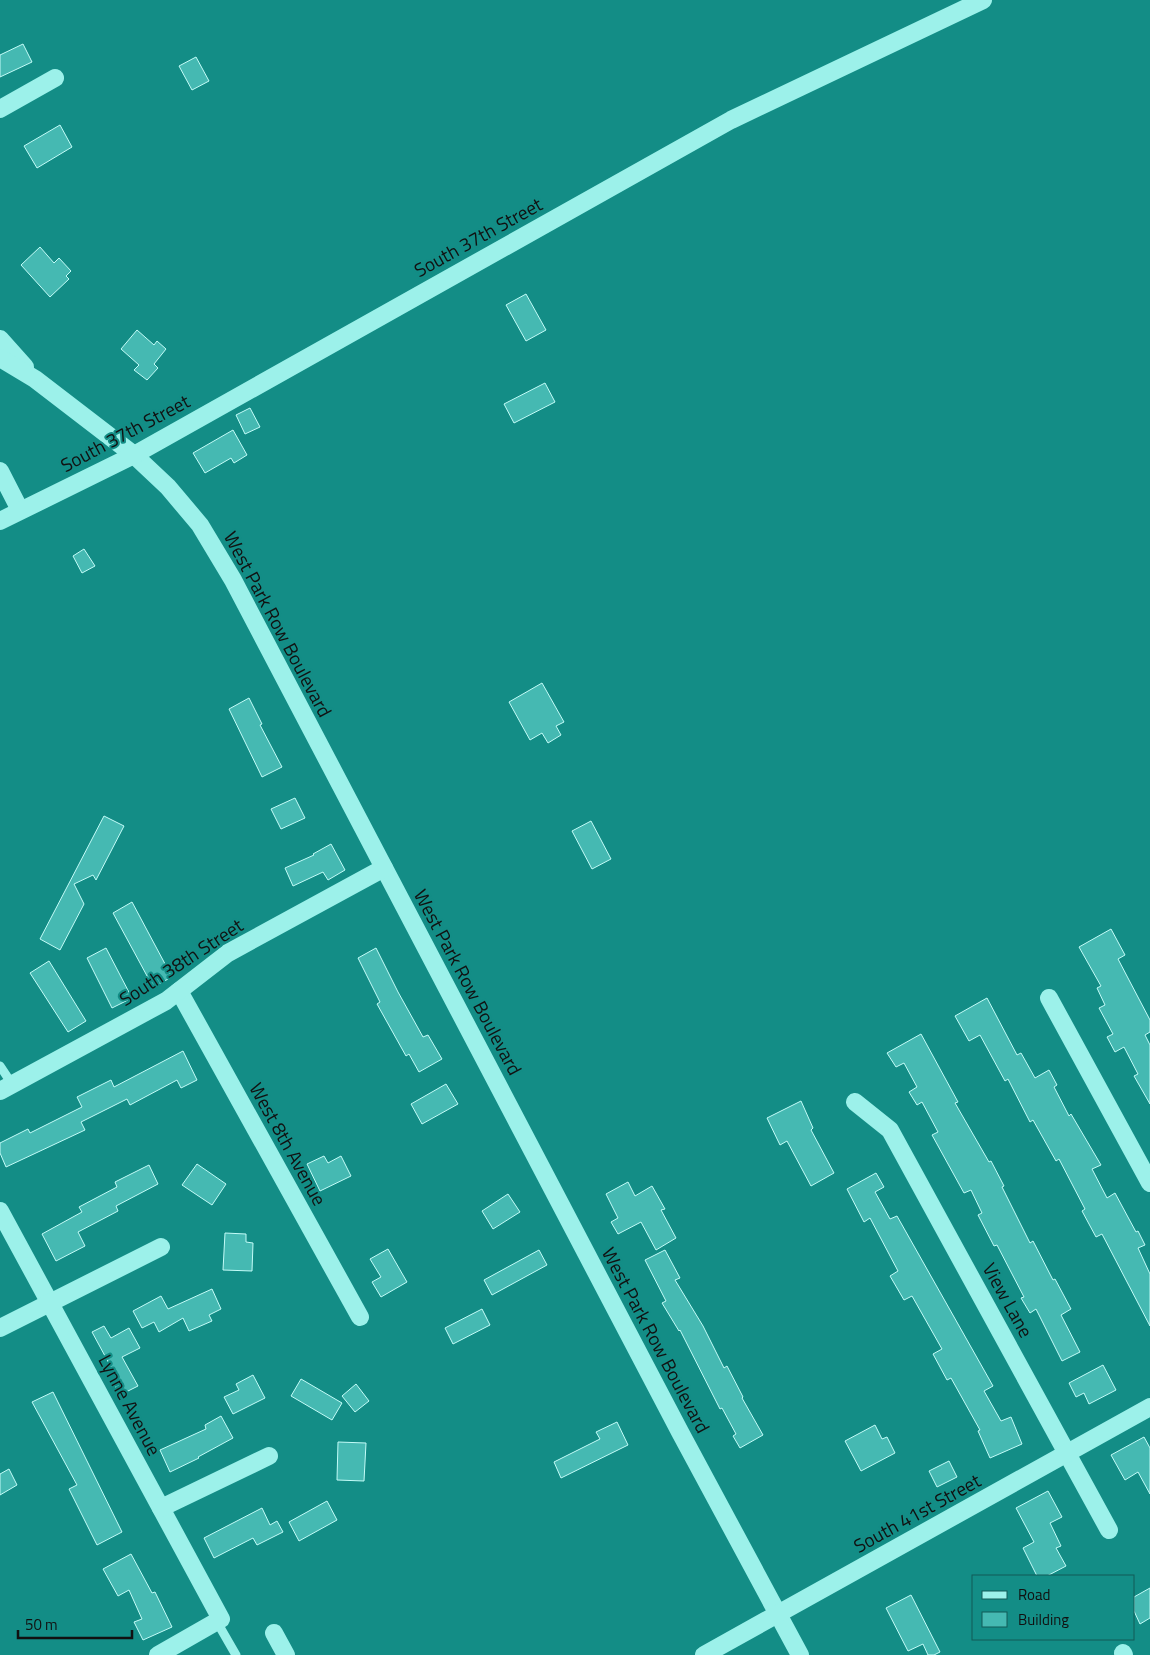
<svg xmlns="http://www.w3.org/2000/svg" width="1150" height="1655" viewBox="0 0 1150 1655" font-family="'Titillium Web',sans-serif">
	<rect width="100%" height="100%" fill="#138d86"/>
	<g fill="#45b9b2" stroke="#c3fcf8">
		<polygon points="23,44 32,62 0,77 0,55"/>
		<polygon points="196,57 209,81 192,90 179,66"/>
		<polygon points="60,125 72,147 37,168 24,146"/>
		<polygon points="40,247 54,263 59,258 71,271 66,276 69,279 50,297 21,265"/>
		<polygon points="526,294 546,330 526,341 506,305"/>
		<polygon points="137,330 154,345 157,341 166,349 154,364 158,368 147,380 134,370 139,365 121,349"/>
		<polygon points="545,383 555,402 514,423 504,404"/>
		<polygon points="250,408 260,427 245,434 236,415"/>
		<polygon points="233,430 247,455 234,463 231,458 205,473 193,453"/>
		<polygon points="84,549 95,566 82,573 73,556"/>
		<polygon points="542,683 564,722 556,726 561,735 548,743 542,733 530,740 509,702"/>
		<polygon points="249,698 262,724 260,725 282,767 262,777 229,709"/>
		<polygon points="295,798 305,818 281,829 271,809"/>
		<polygon points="104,816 124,826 96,880 93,875 74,884 84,904 60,950 40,939"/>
		<polygon points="591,821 611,859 592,869 572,831"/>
		<polygon points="331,844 345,870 328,880 323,872 293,886 285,868 314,855 313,854"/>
		<polygon points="132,902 172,977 153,987 113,913"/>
		<polygon points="1111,929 1125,955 1118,959 1150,1020 1150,1032 1145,1035 1150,1045 1150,1104 1134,1076 1138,1074 1124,1047 1115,1052 1107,1037 1113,1034 1099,1008 1105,1005 1097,988 1101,986 1079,947"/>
		<polygon points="106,948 132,998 112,1008 87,958"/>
		<polygon points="376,948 398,992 423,1037 428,1035 442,1059 419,1072 409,1054 406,1056 377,1004 380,1002 358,958"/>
		<polygon points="49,961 86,1021 68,1032 30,973"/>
		<polygon points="987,998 1017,1055 1021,1053 1035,1078 1049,1070 1057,1085 1054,1087 1069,1116 1071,1114 1101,1165 1092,1169 1107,1198 1115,1193 1136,1232 1138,1231 1145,1245 1138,1248 1150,1274 1150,1326 1102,1234 1096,1237 1082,1211 1085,1209 1059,1159 1056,1161 1033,1120 1030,1122 1008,1079 1005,1081 980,1035 969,1041 955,1016"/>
		<polygon points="921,1034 958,1102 955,1103 989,1162 991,1161 1004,1186 1002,1187 1030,1243 1033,1241 1053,1280 1055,1279 1071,1309 1061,1315 1080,1352 1062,1361 1036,1309 1030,1313 1021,1298 1024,1297 997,1245 994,1246 978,1215 982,1213 971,1190 964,1193 932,1135 938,1132 922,1102 917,1105 909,1092 917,1087 904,1063 896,1067 887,1053"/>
		<polygon points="183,1051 197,1080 181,1088 177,1080 130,1105 127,1099 81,1122 85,1130 6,1167 0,1153 0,1143 28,1129 30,1133 82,1107 77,1097 111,1080 114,1087"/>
		<polygon points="446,1084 458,1104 422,1124 411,1104"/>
		<polygon points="801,1101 813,1128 811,1130 834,1173 811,1186 787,1141 780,1145 767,1118"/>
		<polygon points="324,1156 328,1163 341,1156 351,1176 320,1191 307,1164"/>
		<polygon points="197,1164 226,1184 212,1205 182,1185"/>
		<polygon points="149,1165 158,1184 116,1206 118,1211 78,1232 85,1246 56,1261 42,1234 82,1212 79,1207 117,1187 115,1182"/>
		<polygon points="876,1173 884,1187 875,1192 890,1219 897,1216 993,1386 984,1391 1001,1421 1011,1417 1022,1444 990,1458 978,1431 980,1430 951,1378 947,1380 933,1354 942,1349 912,1296 904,1300 890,1276 898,1271 870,1218 864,1222 847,1189"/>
		<polygon points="628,1182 635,1196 652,1186 665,1209 661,1210 676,1238 656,1250 641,1222 618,1234 611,1222 618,1218 606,1194"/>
		<polygon points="508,1194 520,1212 493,1229 482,1211"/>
		<polygon points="225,1233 246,1234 246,1242 253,1243 252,1271 223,1270"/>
		<polygon points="388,1249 407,1282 381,1297 372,1282 381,1277 370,1259"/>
		<polygon points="539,1250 547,1265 492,1295 484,1280"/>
		<polygon points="665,1250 680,1278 675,1280 703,1326 724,1368 727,1366 743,1397 742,1398 763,1435 740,1448 733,1436 736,1434 722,1408 720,1409 680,1330 679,1331 662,1303 666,1301 645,1260"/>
		<polygon points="212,1289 221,1309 209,1315 212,1321 189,1331 183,1318 159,1332 154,1322 142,1328 133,1311 161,1296 168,1309"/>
		<polygon points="482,1309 490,1325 453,1344 445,1328"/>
		<polygon points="104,1326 111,1338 129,1328 140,1348 122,1357 138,1386 120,1395 113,1382 118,1380 92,1332"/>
		<polygon points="1103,1365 1116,1390 1089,1404 1084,1393 1076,1397 1069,1383"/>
		<polygon points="253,1375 265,1398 233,1414 224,1397 239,1390 236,1384"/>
		<polygon points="301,1379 342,1403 332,1420 291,1396"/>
		<polygon points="356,1384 369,1401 355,1412 342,1396"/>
		<polygon points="53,1392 122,1532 97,1545 69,1489 77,1485 32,1402"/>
		<polygon points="221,1416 233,1438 198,1457 199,1458 170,1472 160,1450 206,1429 205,1425"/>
		<polygon points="617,1422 628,1445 561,1478 554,1462 600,1439 596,1432"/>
		<polygon points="875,1425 882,1439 887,1437 895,1453 861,1471 845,1441"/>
		<polygon points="1144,1437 1150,1448 1150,1494 1138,1472 1125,1480 1111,1455"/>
		<polygon points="338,1442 366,1443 364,1481 337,1480"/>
		<polygon points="949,1461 957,1477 937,1487 929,1471"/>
		<polygon points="9,1469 17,1485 0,1495 0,1474"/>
		<polygon points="1048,1491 1062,1517 1050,1523 1061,1546 1056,1548 1066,1566 1047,1576 1037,1576 1023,1548 1034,1542 1016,1508"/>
		<polygon points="327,1501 337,1520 299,1541 289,1522"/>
		<polygon points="262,1508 270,1525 277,1521 283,1532 257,1545 253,1538 214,1558 204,1538"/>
		<polygon points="131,1554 152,1593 155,1592 172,1627 143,1640 134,1622 142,1619 129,1590 118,1596 103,1569"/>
		<polygon points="1150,1588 1150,1618 1140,1624 1134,1611 1134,1597"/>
		<polygon points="911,1595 940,1652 934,1655 928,1655 923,1644 908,1651 886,1608"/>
	</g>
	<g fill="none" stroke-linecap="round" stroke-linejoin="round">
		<g stroke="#9cf1ea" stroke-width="9">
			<polyline points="0,1066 12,1084"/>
			<polyline points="217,1622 236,1655"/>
		</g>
		<g stroke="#9cf1ea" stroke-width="18">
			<polyline points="0,109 55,78"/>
			<polyline points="0,339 25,367"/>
			<polyline points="0,358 35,379 134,455 168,487 200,525 233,580 680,1432 800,1655"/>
			<polyline points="0,471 20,510"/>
			<polyline points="0,521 134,455 731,120 983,0"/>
			<polyline points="179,991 360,1317"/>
			<polyline points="1049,998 1150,1183"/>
			<polyline points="0,1091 166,1001 228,953 384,868"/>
			<polyline points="855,1102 890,1130 1109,1530"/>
			<polyline points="0,1211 221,1619 158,1655"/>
			<polyline points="0,1328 161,1247"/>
			<polyline points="161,1508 269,1456"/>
			<polyline points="274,1633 286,1655"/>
			<polyline points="1123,1653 1124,1655"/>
			<polyline points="704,1655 1150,1407"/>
		</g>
	</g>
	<g text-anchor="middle" stroke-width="4" stroke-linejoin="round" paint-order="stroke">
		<g font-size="19" fill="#111" stroke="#138d86">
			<text transform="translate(478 237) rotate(-29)" y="7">South 37th Street</text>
			<text transform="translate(125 433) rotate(-28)" y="7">South 37th Street</text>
			<text transform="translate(278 624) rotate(62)" y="7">West Park Row Boulevard</text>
			<text transform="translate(181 962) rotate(-33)" y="7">South 38th Street</text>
			<text transform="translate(468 982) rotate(62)" y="7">West Park Row Boulevard</text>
			<text transform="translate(288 1144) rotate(61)" y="7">West 8th Avenue</text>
			<text transform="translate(1008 1300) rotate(61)" y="7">View Lane</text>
			<text transform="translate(656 1340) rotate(62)" y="7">West Park Row Boulevard</text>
			<text transform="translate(130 1405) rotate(62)" y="7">Lynne Avenue</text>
			<text transform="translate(917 1513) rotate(-29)" y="7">South 41st Street</text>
		</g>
	</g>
	<rect x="972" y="1575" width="162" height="65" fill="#138d86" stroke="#125b57"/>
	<rect x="982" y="1591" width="25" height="8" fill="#9cf1ea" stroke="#125b57"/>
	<text x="1018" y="1600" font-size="15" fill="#111111">Road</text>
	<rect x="982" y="1612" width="25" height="15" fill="#45b9b2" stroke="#125b57"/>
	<text x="1018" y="1625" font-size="15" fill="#111111">Building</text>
	<path d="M18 1630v8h114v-8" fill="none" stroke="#111111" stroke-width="2.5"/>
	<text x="25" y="1630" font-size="15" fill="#111111" stroke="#138d86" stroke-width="4" paint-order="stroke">50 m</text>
</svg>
